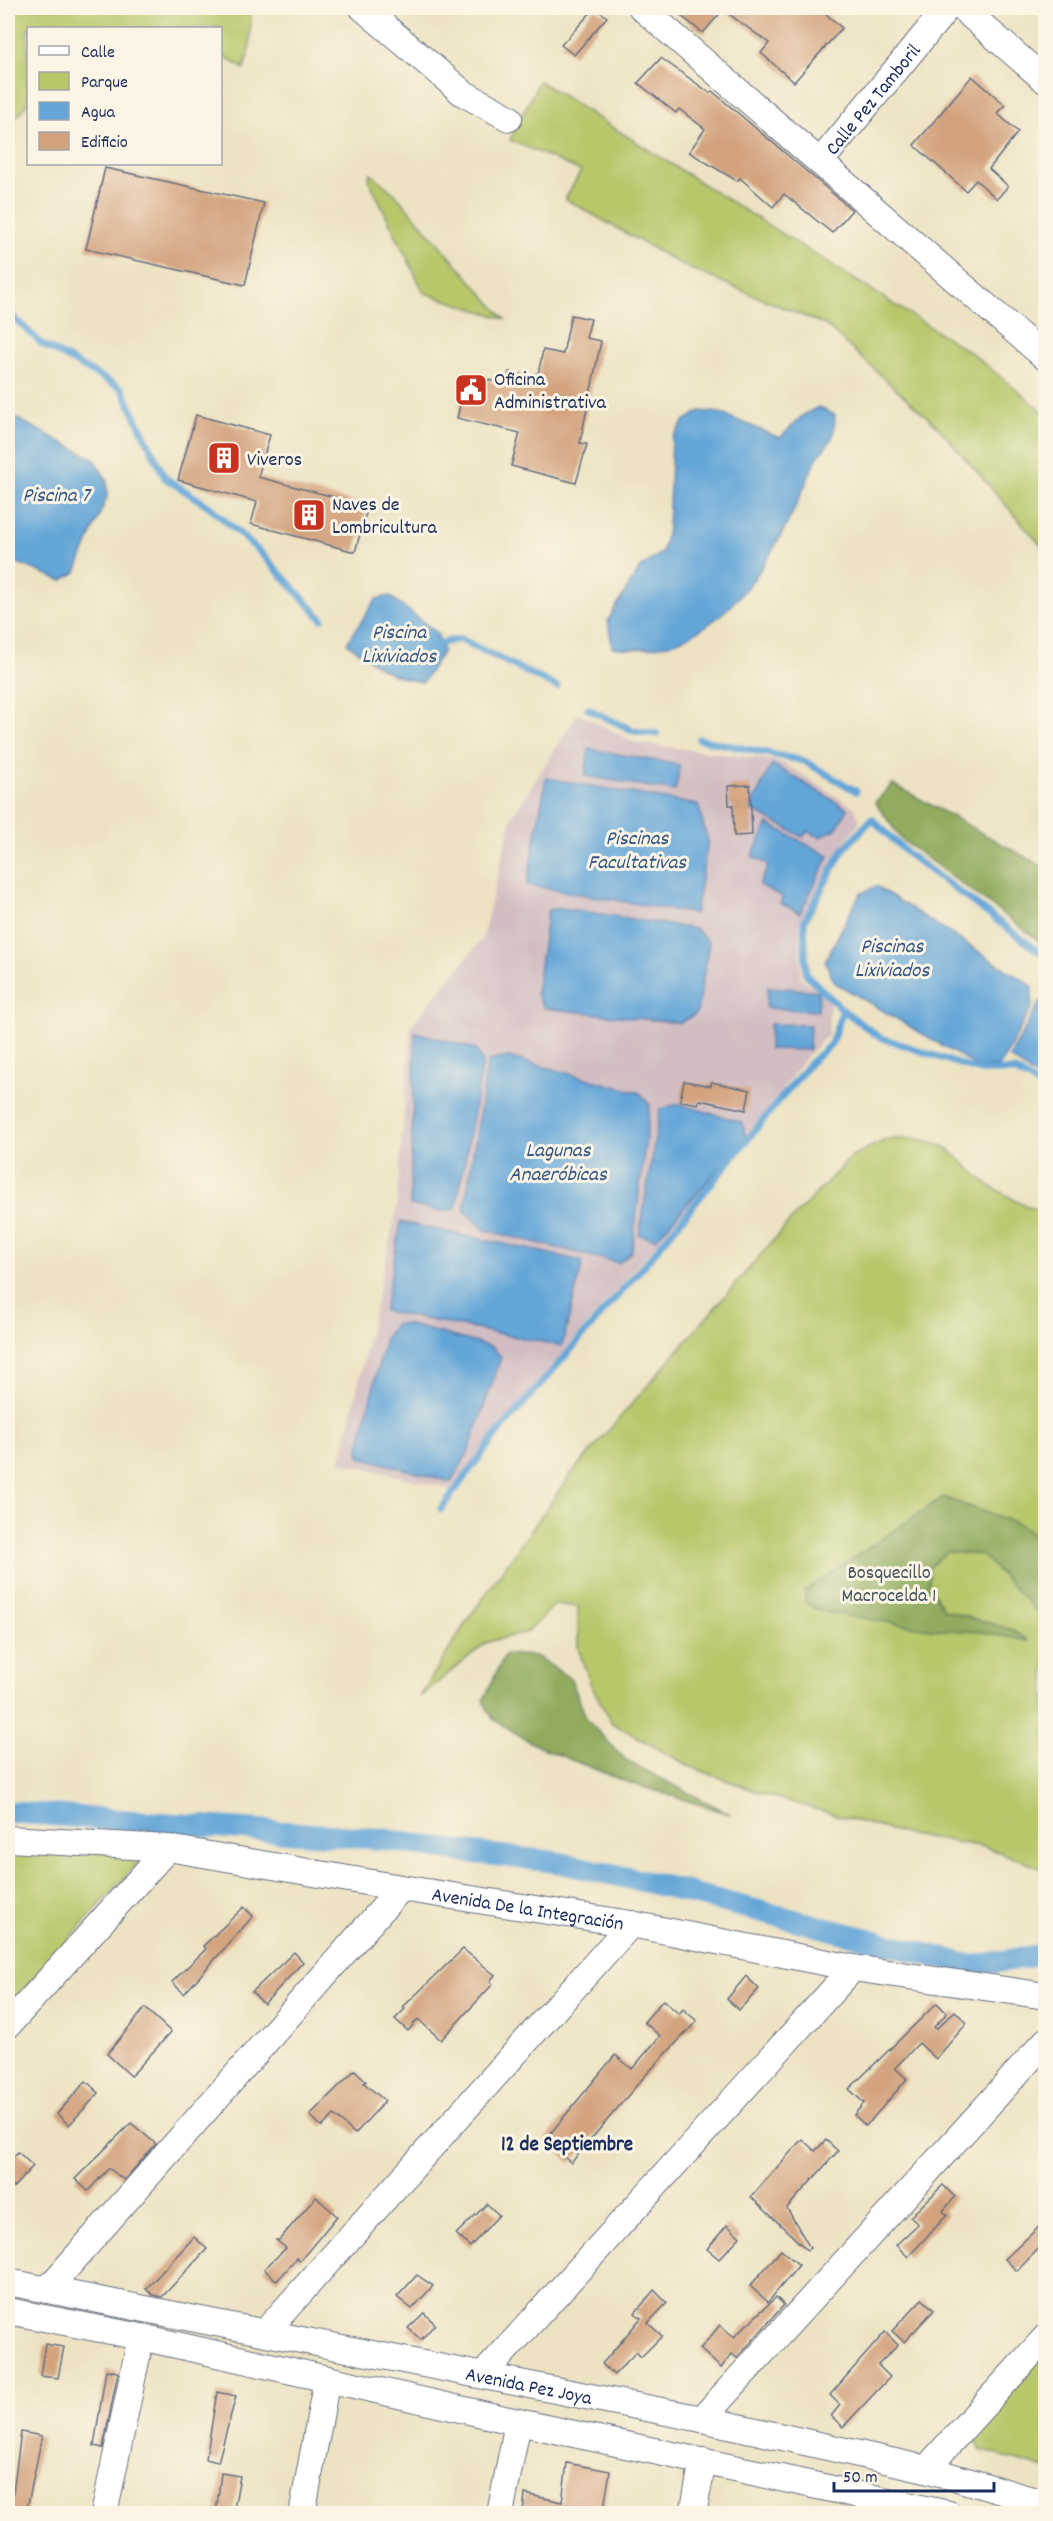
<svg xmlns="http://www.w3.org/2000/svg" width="1053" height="2521" viewBox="0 0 1053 2521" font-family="Dekko,sans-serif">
	<rect width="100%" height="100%" fill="#fcf5e5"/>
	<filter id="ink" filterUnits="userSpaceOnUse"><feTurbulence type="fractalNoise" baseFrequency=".0167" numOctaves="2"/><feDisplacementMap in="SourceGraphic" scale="12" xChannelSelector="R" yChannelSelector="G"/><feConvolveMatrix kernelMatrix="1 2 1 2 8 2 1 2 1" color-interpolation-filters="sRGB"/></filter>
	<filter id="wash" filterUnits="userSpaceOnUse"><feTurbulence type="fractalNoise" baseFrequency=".008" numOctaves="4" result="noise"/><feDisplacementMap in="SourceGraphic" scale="24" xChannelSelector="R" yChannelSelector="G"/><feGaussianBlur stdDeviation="1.35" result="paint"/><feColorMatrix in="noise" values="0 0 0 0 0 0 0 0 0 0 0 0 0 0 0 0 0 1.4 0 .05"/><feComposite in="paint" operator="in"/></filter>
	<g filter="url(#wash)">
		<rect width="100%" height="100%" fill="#ede3c3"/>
		<polygon fill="#d2bec2" points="578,713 636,743 780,761 854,807 860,821 835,856 799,925 801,979 821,991 830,1000 828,1034 803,1061 747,1138 488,1440 451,1489 341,1462 396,1213 411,1026 482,939 512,817"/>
		<g fill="#b7c76a" stroke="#697b64" stroke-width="1.5">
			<polygon points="9,8 251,8 250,47 244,69 221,54 220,28 28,28 28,103 16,118 8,122"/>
			<polygon points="539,81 970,352 1045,413 1045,550 938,427 825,325 686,267 565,199 581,171 510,140"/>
			<polygon points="370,173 395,194 505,319 424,293 369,180"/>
			<polygon points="887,1139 919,1139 947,1148 988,1185 1027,1207 1045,1211 1045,1870 986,1847 900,1833 766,1795 689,1766 612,1723 590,1683 578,1648 578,1607 555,1604 528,1632 487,1642 420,1697 468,1619 571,1474 790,1221 852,1156"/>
			<polygon points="8,1847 146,1854 8,2007"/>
			<polygon points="1045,2339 1045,2469 981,2450 972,2433"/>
		</g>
		<g fill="#91ac5e" stroke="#566e5e" stroke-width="1.5">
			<polygon points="893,784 1045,868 1045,945 902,840 875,802"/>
			<polygon points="943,1497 1021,1525 1045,1546 1045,1615 1041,1616 982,1555 947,1552 929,1567 929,1585 944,1610 1013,1630 1029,1641 981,1632 930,1629 819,1611 805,1602 805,1591"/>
			<polygon points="505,1654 536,1656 571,1679 587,1720 627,1761 730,1814 624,1781 537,1746 493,1719 483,1701"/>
		</g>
		<g fill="#64a6d8" stroke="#406a9b" stroke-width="1.5">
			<path d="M818 407 835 415C834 422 835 432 832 438 827 447 818 454 814 464 780 549 722 665 612 647L608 620 640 568 662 552 668 528 672 439 684 421 700 411 720 413 780 438 803 415Z"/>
			<polygon points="8,414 94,459 107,480 107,497 76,572 62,581 8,559"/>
			<path d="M390 596 437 633 443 651 423 682C389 678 373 663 347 643L376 599Z"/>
			<polygon points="589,749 680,765 675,791 585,776"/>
			<polygon points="772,764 848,809 836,829 820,837 808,831 803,837 750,809"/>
			<polygon points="546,778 698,805 708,841 695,914 527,885"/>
			<polygon points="768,824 829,856 800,913 780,903 783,897 759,885 769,865 752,856"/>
			<polygon points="876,886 1032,986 1032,1007 999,1067 980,1068 834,982 825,961 860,894"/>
			<polygon points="561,908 696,929 709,943 697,1013 680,1023 544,1008 536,994 548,910"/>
			<polygon points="768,987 819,991 818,1011 766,1008"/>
			<polygon points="1040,1002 1045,1002 1045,1083 1009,1057"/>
			<polygon points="770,1024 810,1025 809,1050 769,1049"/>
			<polygon points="415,1032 476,1049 483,1063 456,1208 443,1212 410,1205"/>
			<polygon points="508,1057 640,1093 650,1105 632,1251 619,1263 485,1230 464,1210 488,1061"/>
			<polygon points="679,1104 742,1122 746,1138 656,1239 639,1235 660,1109"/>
			<polygon points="401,1222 583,1261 562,1346 384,1311"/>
			<polygon points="406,1324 492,1347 501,1357 468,1453 451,1482 360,1457 359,1447 385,1338 394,1325"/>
		</g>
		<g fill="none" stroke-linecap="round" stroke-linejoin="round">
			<g stroke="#64a6d8" stroke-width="7">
				<polyline points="8,312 42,344 122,389 165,478 210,507 261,553 322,619"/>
				<polyline points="441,643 460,639 557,687"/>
				<polyline points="588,709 634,731 657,734"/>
				<polyline points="699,739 804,761 856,791"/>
				<polyline points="843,1010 879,1037 980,1071 1015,1071 1046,1090"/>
				<polyline points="441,1509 493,1439 646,1263 810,1063 831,1044 843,1010 806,974 804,921 843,850 872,819 908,854 1046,957"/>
			</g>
			<polyline stroke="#64a6d8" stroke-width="22" points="8,1812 382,1839 457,1851 556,1862 655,1884 972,1966 1046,1954"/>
		</g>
		<g id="blocks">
			<g fill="#d3a37e">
				<polygon points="595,8 607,17 574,55 561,45"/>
				<polygon points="671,8 819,8 842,28 794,82 761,53 769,43 723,10 703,33"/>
				<polygon points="661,58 710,93 712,91 852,210 832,233 784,194 773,207 740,178 737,181 689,152 705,129 679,109 676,113 638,83"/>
				<polygon points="972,76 1005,105 997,113 1018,132 989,169 1008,186 997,199 976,180 966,191 914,145"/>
				<polygon points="105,168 264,203 245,285 86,249"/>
				<polygon points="571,315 591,319 586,338 601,341 580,443 587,444 576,483 511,466 520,433 457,418 467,375 506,384 509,372 535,378 536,374 538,375 543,350 563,354"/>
				<polygon points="196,415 270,435 258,477 368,506 355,552 251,524 257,502 178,480"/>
				<polygon points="750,785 752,835 734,836 733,805 729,805 728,786"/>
				<polygon points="684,1081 711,1086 711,1082 750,1090 746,1110 699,1100 698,1104 680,1101"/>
				<polygon points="244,1907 253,1916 184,1994 172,1982 206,1949 203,1946"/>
				<polygon points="463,1949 495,1975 490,1981 493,1984 441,2040 418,2019 408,2031 395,2019 405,2009 403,2007"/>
				<polygon points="294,1952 303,1962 264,2004 252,1992"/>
				<polygon points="746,1976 759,1989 739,2010 727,1999"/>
				<polygon points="663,2000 679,2014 683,2009 697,2021 643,2078 571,2163 545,2140 615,2055 632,2069 660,2036 644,2022"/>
				<polygon points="937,2003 947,2013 934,2027 936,2029 955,2011 967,2023 936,2059 919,2043 895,2068 907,2079 866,2126 854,2115 864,2103 849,2089"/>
				<polygon points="145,2008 171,2032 131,2076 107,2054"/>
				<polygon points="355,2070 366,2081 364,2083 385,2101 355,2134 334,2115 322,2127 310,2115"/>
				<polygon points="86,2081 99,2093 69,2125 57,2114"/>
				<polygon points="131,2123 156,2144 124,2180 109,2168 88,2191 75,2179"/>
				<polygon points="802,2139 815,2151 826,2140 838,2151 787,2208 810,2248 807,2250 751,2197"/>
				<polygon points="18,2152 33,2166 8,2193 8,2162"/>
				<polygon points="943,2185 955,2197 943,2211 947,2215 908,2257 896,2245 918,2224 910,2217"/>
				<polygon points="316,2197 337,2216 300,2261 297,2258 277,2281 264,2269 286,2248 276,2240 279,2240"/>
				<polygon points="487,2204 499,2215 470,2247 456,2234"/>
				<polygon points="1046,2220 1046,2241 1017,2271 1005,2259"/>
				<polygon points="727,2225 740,2237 719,2259 707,2249"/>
				<polygon points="194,2237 207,2249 162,2297 153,2295 146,2289"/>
				<polygon points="781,2250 799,2265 768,2302 750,2286"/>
				<polygon points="417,2275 433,2286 412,2309 397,2297"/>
				<polygon points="654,2290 667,2303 648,2323 662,2336 641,2357 636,2352 614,2375 602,2364 641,2318 635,2313"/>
				<polygon points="776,2297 784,2305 737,2358 732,2354 721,2368 700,2349 720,2325 734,2337"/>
				<polygon points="922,2299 934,2310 904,2342 892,2331"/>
				<polygon points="424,2313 435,2324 421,2340 408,2328"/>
				<polygon points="885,2332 898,2345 878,2365 890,2377 843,2427 831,2416 840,2405 830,2395"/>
				<polygon points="45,2344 64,2347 58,2378 40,2376"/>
				<polygon points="106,2370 118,2372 103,2448 94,2446"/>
				<polygon points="217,2392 236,2396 218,2462 206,2459"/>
				<polygon points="21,2432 42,2436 26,2514 10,2514"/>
				<polygon points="567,2463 610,2471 603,2514 523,2512 525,2494 562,2502"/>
				<polygon points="221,2473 240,2476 233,2514 216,2514"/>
			</g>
		</g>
	</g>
	<g filter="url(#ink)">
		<use href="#blocks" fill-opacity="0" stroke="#646e81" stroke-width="1.5"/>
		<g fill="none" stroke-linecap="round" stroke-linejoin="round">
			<g stroke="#646e81" stroke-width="28">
				<g id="minor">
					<polyline points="363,8 463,93 509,118"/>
					<polyline points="642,8 1046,358"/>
					<polyline points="962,8 1046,81"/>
					<path id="s1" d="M820 162 947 8"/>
					<path id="s2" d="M8 1839 168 1848 401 1888 631 1924 853 1968 1046 1996"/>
					<polyline points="8,2025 168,1848"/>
					<path id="s3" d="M8 2282 702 2419 926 2469 1046 2504"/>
					<polyline points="47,2290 401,1888"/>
					<polyline points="8,2311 141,2337 518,2422 949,2514"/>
					<polyline points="265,2332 631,1924"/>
					<polyline points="483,2375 853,1968"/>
					<polyline points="702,2419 1046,2041"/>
					<polyline points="926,2469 1046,2337"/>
					<polyline points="104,2514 141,2337"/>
					<polyline points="302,2514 327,2379"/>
					<polyline points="500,2514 518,2422"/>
					<polyline points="693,2514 703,2461"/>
				</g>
			</g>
			<use href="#minor" stroke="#fff" stroke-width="26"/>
		</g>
	</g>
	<defs>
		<g id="civic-square" transform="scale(1.725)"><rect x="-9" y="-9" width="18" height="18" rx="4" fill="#c8321e" stroke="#fcf5e5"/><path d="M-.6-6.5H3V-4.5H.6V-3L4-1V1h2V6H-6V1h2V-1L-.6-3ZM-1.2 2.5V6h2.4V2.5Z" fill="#fff"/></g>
		<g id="building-square" transform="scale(1.725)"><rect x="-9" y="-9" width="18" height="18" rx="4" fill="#c8321e" stroke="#fcf5e5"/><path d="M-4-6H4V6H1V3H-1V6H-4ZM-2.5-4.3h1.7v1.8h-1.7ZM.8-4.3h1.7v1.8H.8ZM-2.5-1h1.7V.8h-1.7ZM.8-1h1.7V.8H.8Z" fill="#fff"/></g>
	</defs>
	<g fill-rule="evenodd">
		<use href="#civic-square" x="471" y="390"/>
		<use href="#building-square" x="224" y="458"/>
		<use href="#building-square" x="309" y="515"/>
	</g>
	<g text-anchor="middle" stroke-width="6" stroke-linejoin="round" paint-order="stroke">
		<g font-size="20" fill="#1b2f5e" stroke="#fcf5e5">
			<text dy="7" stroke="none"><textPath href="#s1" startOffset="82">Calle Pez Tamboril</textPath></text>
			<text dy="7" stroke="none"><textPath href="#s2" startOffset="525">Avenida De la Integración</textPath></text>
			<text dy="7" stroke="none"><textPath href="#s3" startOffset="531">Avenida Pez Joya</textPath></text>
		</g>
		<g font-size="20" fill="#1b2f5e" stroke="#fcf5e5" text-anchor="start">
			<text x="494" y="385">Oficina<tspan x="494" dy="23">Administrativa</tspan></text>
			<text x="247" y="465">Viveros</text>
			<text x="332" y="510">Naves de<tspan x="332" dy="23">Lombricultura</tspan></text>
		</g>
		<g font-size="20" fill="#425561" stroke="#fcf5e5">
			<text x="889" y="1578">Bosquecillo<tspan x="889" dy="23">Macrocelda 1</tspan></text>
		</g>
		<g font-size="21" font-style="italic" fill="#355989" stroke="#fcf5e5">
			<text x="56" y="501">Piscina 7</text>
			<text x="399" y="638">Piscina<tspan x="399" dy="24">Lixiviados</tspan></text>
			<text x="637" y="844">Piscinas<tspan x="637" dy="24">Facultativas</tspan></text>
			<text x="892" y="952">Piscinas<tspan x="892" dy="24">Lixiviados</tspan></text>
			<text x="558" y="1156">Lagunas<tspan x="558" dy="24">Anaeróbicas</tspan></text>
		</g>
		<g font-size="21" font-weight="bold" fill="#1b2f5e" stroke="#fcf5e5">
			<text x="567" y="2150">12 de Septiembre</text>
		</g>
	</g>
	<rect width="1053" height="2521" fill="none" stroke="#fcf5e5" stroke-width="30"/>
	<rect x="27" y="27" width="195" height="138" fill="#fcf5e5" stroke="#a2a6af" stroke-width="1.5"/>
	<rect x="39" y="46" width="30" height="9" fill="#ffffff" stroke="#a2a6af" stroke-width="1.5"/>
	<text x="81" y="57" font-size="18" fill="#1b2f5e">Calle</text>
	<rect x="39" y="72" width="30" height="18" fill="#b7c76a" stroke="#a2a6af" stroke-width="1.5"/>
	<text x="81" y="87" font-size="18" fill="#1b2f5e">Parque</text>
	<rect x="39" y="102" width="30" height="18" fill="#64a6d8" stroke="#a2a6af" stroke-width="1.5"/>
	<text x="81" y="117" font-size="18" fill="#1b2f5e">Agua</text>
	<rect x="39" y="132" width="30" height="18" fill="#d3a37e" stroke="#a2a6af" stroke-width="1.5"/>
	<text x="81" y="147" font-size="18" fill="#1b2f5e">Edificio</text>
	<path d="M834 2482v9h160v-9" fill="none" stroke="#1b2f5e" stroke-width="3"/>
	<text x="843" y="2482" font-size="18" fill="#1b2f5e" stroke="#fcf5e5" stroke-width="4.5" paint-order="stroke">50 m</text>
</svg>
